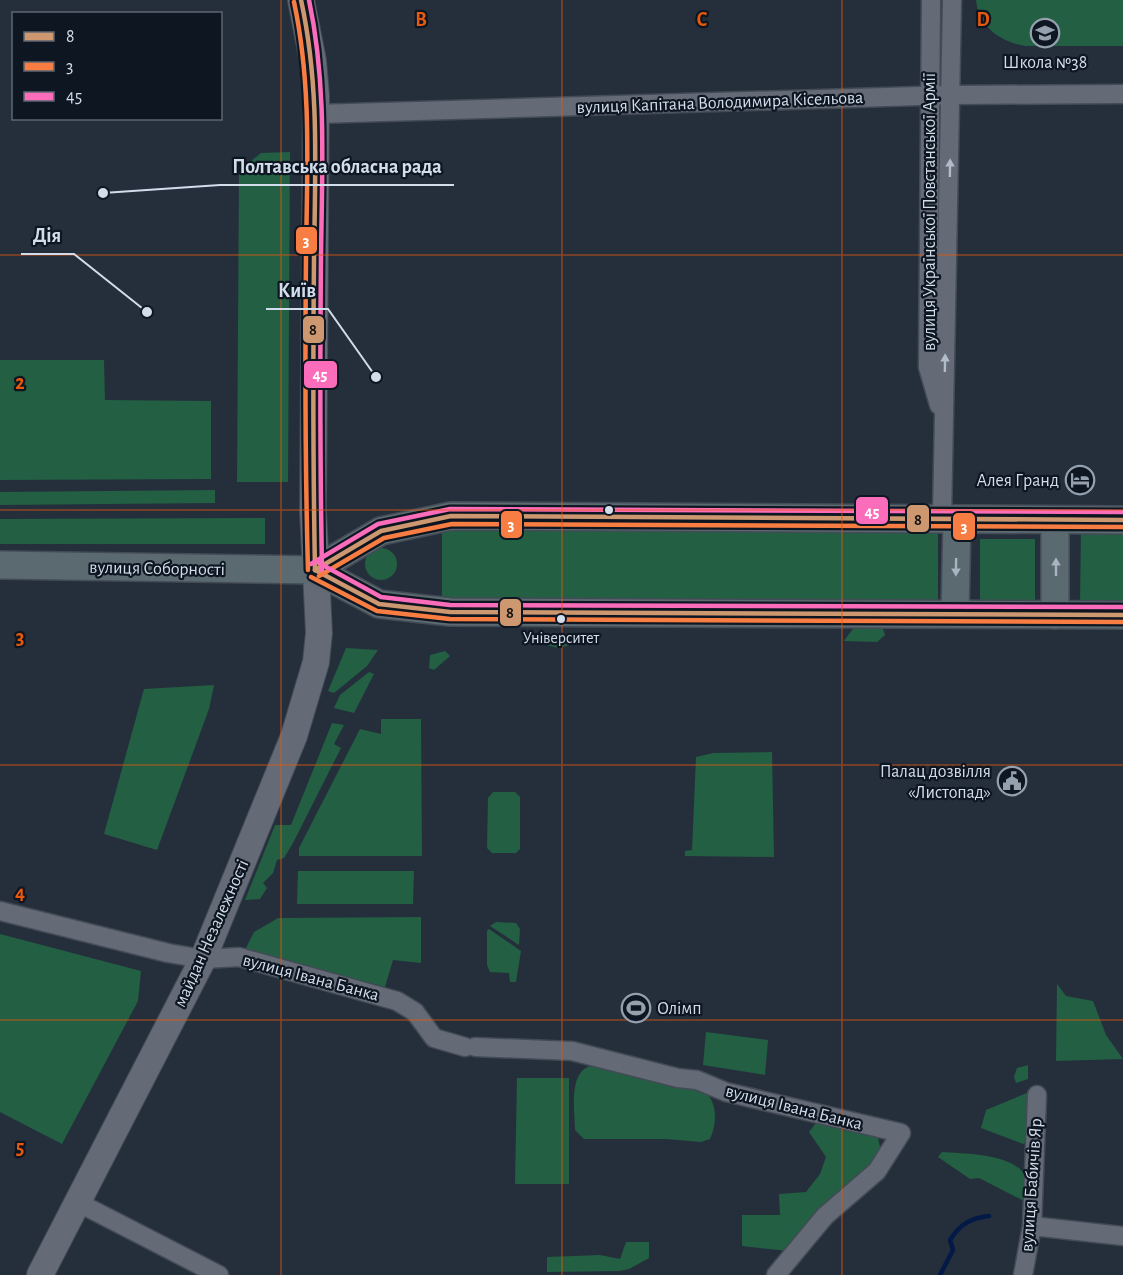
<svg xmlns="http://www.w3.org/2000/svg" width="1123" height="1275" viewBox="0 0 1123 1275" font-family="'Alegreya Sans',sans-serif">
	<rect width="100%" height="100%" fill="#252f3c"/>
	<g fill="#225f43">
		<path d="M976 0H1123V46H1025C999 41 979 27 976 0Z"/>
		<polygon points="290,152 288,482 237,482 239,171 261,153"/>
		<polygon points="0,360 104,360 105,400 211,401 211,479 0,480"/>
		<polygon points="215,490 215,503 0,505 0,492"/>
		<polygon points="265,518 265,544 0,544 0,519"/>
		<polygon points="442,530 938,532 938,603 442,603"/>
		<polygon points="1081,532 1123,532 1123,603 1080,603"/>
		<rect x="980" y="539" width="55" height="62"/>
		<circle cx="381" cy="564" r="16"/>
		<polygon points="855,626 882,626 885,635 877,642 844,641"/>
		<path d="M540 640H574C565 652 549 648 540 640Z"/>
		<polygon points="346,648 378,650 367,666 334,693 328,691"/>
		<polygon points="445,651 450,656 434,670 429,668 430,655"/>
		<polygon points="369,672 374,674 354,713 334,708 340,695"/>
		<polygon points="214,685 209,709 157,850 104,834 144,689"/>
		<polygon points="381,719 421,719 422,856 299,856 299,848 360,729 381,734"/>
		<polygon points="332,723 344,725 334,744 341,748 293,843 284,858 277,860 273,873 263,883 267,888 260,899 245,900 275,825 291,825"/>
		<polygon points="772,752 774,857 685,856 685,851 692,850 696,757 713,753"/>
		<polygon points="493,792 515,792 520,797 520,849 516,853 492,853 487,848 488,798"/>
		<polygon points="298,871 414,871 413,904 297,904"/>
		<polygon points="421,917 421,963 393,960 385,987 245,950 254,932 278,918"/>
		<polygon points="496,922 516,923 520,929 519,945 490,926"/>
		<polygon points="489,929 521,951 516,982 510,982 509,973 490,972 487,965 487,931"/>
		<polygon points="0,934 141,971 138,1001 62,1144 0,1112"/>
		<polygon points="1057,984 1066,996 1093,1001 1106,1035 1123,1059 1056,1061"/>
		<polygon points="706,1032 768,1040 765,1075 703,1065"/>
		<path d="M595 1065C619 1070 693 1079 708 1095 718 1107 716 1126 710 1139L701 1142 666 1139H584L575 1130C575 1109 567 1068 595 1065Z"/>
		<polygon points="1028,1065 1028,1079 1016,1083 1014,1077 1017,1068"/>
		<polygon points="517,1078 569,1078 569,1184 515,1184"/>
		<polygon points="1027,1093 1033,1093 1028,1142 1023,1144 981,1128 986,1110"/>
		<polygon points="816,1123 878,1138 880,1147 873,1163 788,1251 742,1246 742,1215 780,1215 779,1194 806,1192 820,1174 826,1157 809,1132"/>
		<path d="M942 1152C965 1154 1019 1153 1027 1180 1029 1187 1029 1196 1030 1204L979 1178 970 1179 938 1157Z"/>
		<polygon points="626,1242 649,1242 649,1258 629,1269 619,1271 547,1272 547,1257 600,1255 620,1259"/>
	</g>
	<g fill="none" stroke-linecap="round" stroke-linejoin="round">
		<path stroke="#031946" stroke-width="4.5" d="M940 1275 953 1250 950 1240C960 1224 971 1218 989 1216"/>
		<g stroke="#434b56" stroke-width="21">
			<g id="minor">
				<polyline points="931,0 928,367 939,405"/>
				<polyline points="316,114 952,95 1123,94"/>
				<polyline points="942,519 952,0"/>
				<polyline points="0,911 168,953 203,959 239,957 397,1001 415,1012 434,1038 465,1047"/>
				<polyline points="475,1047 572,1051 678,1078 697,1080 726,1092 901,1133 877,1171 825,1216 776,1275"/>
				<polyline points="79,1203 219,1275"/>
				<polyline points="1032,1226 1123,1236"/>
				<polyline points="1023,1275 1032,1226 1037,1095"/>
			</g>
		</g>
		<g stroke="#434b56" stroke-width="28">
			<polyline id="secondary" points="40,1275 203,959 294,736 316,662 319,633 313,511 316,96 313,61 301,0"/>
		</g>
		<g stroke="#434b56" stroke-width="30">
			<g id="primary">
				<polyline points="0,565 315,570 379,604 450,612 1123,615"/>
				<polyline points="315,570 381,531 451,516 1123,520"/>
				<polyline points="955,614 957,519"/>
				<polyline points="1055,615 1055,520"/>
			</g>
		</g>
		<use href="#minor" stroke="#646b76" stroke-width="18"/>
		<use href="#secondary" stroke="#646b76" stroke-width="26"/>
		<use href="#primary" stroke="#5b6970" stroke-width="27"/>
		<g stroke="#0e1621" stroke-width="9">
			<g id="bus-1">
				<path d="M301 0C320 86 315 172 314 259 313 363 313 466 315 570"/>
				<polyline points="315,570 381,531 451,516 1123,520"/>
				<polyline points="315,570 379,604 450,612 1123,615"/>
			</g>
		</g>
		<g stroke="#0e1621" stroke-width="9">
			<g id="bus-2">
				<path d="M294 2C312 86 307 170 306 256 305 361 305 465 308 570"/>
				<polyline points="319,576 384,538 452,524 1123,527"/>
				<polyline points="311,577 377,611 450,619 1123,622"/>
			</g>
		</g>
		<g stroke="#0e1621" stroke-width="9">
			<g id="bus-3">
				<path d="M309 0C327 85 322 169 321 255 320 360 320 465 322 570"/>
				<polyline points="319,563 381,597 450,605 1123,607"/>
				<polyline points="311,564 378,524 450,509 1123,512"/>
			</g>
		</g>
		<use href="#bus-1" stroke="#cd976f" stroke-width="4.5"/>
		<use href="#bus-2" stroke="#f77d43" stroke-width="4.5"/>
		<use href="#bus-3" stroke="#fb6dba" stroke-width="4.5"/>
	</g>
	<defs><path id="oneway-solid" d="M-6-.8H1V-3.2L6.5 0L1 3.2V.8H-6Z" transform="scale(1.5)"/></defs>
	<g fill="#b1bbc9">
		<use href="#oneway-solid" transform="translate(950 168) rotate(-89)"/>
		<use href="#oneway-solid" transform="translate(945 363) rotate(-89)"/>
	</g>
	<g fill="#a8b4c1">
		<use href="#oneway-solid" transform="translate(956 567) rotate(91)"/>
		<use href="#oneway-solid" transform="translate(1056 567) rotate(-90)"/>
	</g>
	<path fill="none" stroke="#e8590c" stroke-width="1.5" stroke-opacity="0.55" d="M281 0V1275M562 0V1275M842 0V1275M0 255H1123M0 510H1123M0 765H1123M0 1020H1123"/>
	<defs>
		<g id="school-ring" transform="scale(1.5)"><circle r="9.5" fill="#0e1621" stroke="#95a0ae" stroke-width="1.5"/><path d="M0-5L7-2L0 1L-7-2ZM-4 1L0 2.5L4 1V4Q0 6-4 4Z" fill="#95a0ae"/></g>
		<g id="hotel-ring" transform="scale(1.5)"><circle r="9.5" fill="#0e1621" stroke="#95a0ae" stroke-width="1.5"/><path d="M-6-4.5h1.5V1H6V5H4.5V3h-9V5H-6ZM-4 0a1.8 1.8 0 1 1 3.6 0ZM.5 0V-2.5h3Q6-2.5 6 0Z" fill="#95a0ae"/></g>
		<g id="civic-ring" transform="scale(1.5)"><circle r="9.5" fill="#0e1621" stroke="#95a0ae" stroke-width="1.5"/><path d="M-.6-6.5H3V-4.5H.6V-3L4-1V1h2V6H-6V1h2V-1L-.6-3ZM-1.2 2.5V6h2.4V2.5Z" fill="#95a0ae"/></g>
		<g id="stadium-ring" transform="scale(1.5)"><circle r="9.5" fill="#0e1621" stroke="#95a0ae" stroke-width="1.5"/><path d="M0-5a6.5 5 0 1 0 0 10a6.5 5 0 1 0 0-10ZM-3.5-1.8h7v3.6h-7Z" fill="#95a0ae"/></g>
	</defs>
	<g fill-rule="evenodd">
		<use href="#school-ring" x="1045" y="33"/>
		<use href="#hotel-ring" x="1080" y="480"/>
		<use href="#civic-ring" x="1012" y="781"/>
		<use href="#stadium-ring" x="636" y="1008"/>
	</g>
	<g fill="#d2ddec" stroke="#0e1621" stroke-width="2">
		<circle cx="609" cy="510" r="5"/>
		<circle cx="561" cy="619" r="5"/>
	</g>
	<g text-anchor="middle" stroke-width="4.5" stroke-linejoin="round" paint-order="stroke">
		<g font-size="16" fill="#d2ddec" stroke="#0e1621">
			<text x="561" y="643">Університет</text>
		</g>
		<g font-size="18" fill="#d2ddec" stroke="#0e1621" text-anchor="end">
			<text x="1045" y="68" text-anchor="middle">Школа №38</text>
			<text x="1059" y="486">Алея Гранд</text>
			<text x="991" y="777">Палац дозвілля<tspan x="991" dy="21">«Листопад»</tspan></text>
			<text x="657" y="1014" text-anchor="start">Олімп</text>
		</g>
		<g font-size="18" fill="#d2ddec" stroke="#0e1621">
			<text transform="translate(720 102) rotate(-2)" y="6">вулиця Капітана Володимира Кісельова</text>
			<text transform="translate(929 212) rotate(-90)" y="6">вулиця Української Повстанської Армії</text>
			<text transform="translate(157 568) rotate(1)" y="6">вулиця Соборності</text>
			<text transform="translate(211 933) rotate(-66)" y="6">майдан Незалежності</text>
			<text transform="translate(311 977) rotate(15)" y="6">вулиця Івана Банка</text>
			<text transform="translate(794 1107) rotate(14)" y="6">вулиця Івана Банка</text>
			<text transform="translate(1031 1185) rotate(-86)" y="6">вулиця Бабичів Яр</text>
		</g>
	</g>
	<g font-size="20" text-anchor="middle" font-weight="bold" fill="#e8590c" stroke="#0e1621" stroke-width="4.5" stroke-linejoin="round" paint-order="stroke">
		<text x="421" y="26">B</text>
		<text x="702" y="26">C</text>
		<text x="983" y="26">D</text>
		<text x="20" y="389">2</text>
		<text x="20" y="644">3</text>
		<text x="20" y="899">4</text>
		<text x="20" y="1154">5</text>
	</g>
	<path fill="none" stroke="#d2ddec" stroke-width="2" d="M103 193L220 185H454M147 312L74 254H21M376 377L328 309H266"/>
	<g fill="#d2ddec" stroke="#0e1621" stroke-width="2">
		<circle cx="103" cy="193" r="6"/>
		<circle cx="147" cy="312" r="6"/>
		<circle cx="376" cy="377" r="6"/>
	</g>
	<g font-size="20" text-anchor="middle" font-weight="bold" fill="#d2ddec" stroke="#0e1621" stroke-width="4.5" stroke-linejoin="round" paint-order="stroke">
		<text x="337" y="173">Полтавська обласна рада</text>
		<text x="47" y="242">Дія</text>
		<text x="297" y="297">Київ</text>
	</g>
	<g stroke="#0e1621" stroke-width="2">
		<rect x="295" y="226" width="23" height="29" rx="6" fill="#f77d43"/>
		<rect x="302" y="315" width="23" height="29" rx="6" fill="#cd976f"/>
		<rect x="303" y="360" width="35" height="29" rx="6" fill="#fb6dba"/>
		<rect x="855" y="496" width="34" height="29" rx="6" fill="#fb6dba"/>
		<rect x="906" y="504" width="24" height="29" rx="6" fill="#cd976f"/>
		<rect x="500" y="510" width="23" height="29" rx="6" fill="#f77d43"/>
		<rect x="952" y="512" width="24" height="29" rx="6" fill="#f77d43"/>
		<rect x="499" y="598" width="23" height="29" rx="6" fill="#cd976f"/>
	</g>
	<g font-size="16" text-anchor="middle" font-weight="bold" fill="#fff">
		<text x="306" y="246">3</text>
		<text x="320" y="380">45</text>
		<text x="872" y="517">45</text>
		<text x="511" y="530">3</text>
		<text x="964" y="532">3</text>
	</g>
	<g font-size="16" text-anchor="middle" font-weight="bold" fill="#111">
		<text x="313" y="335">8</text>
		<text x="918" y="525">8</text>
		<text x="510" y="618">8</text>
	</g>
	<rect x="12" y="12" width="210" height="108" fill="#0e1621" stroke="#5c6672" stroke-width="1.5"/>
	<rect x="24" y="32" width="30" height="9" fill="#cd976f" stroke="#5c6672" stroke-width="1.5"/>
	<text x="66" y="42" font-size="18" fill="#d2ddec">8</text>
	<rect x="24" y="62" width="30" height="9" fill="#f77d43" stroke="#5c6672" stroke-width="1.5"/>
	<text x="66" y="72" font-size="18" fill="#d2ddec">3</text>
	<rect x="24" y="92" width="30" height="9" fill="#fb6dba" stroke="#5c6672" stroke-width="1.5"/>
	<text x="66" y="102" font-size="18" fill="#d2ddec">45</text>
</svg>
